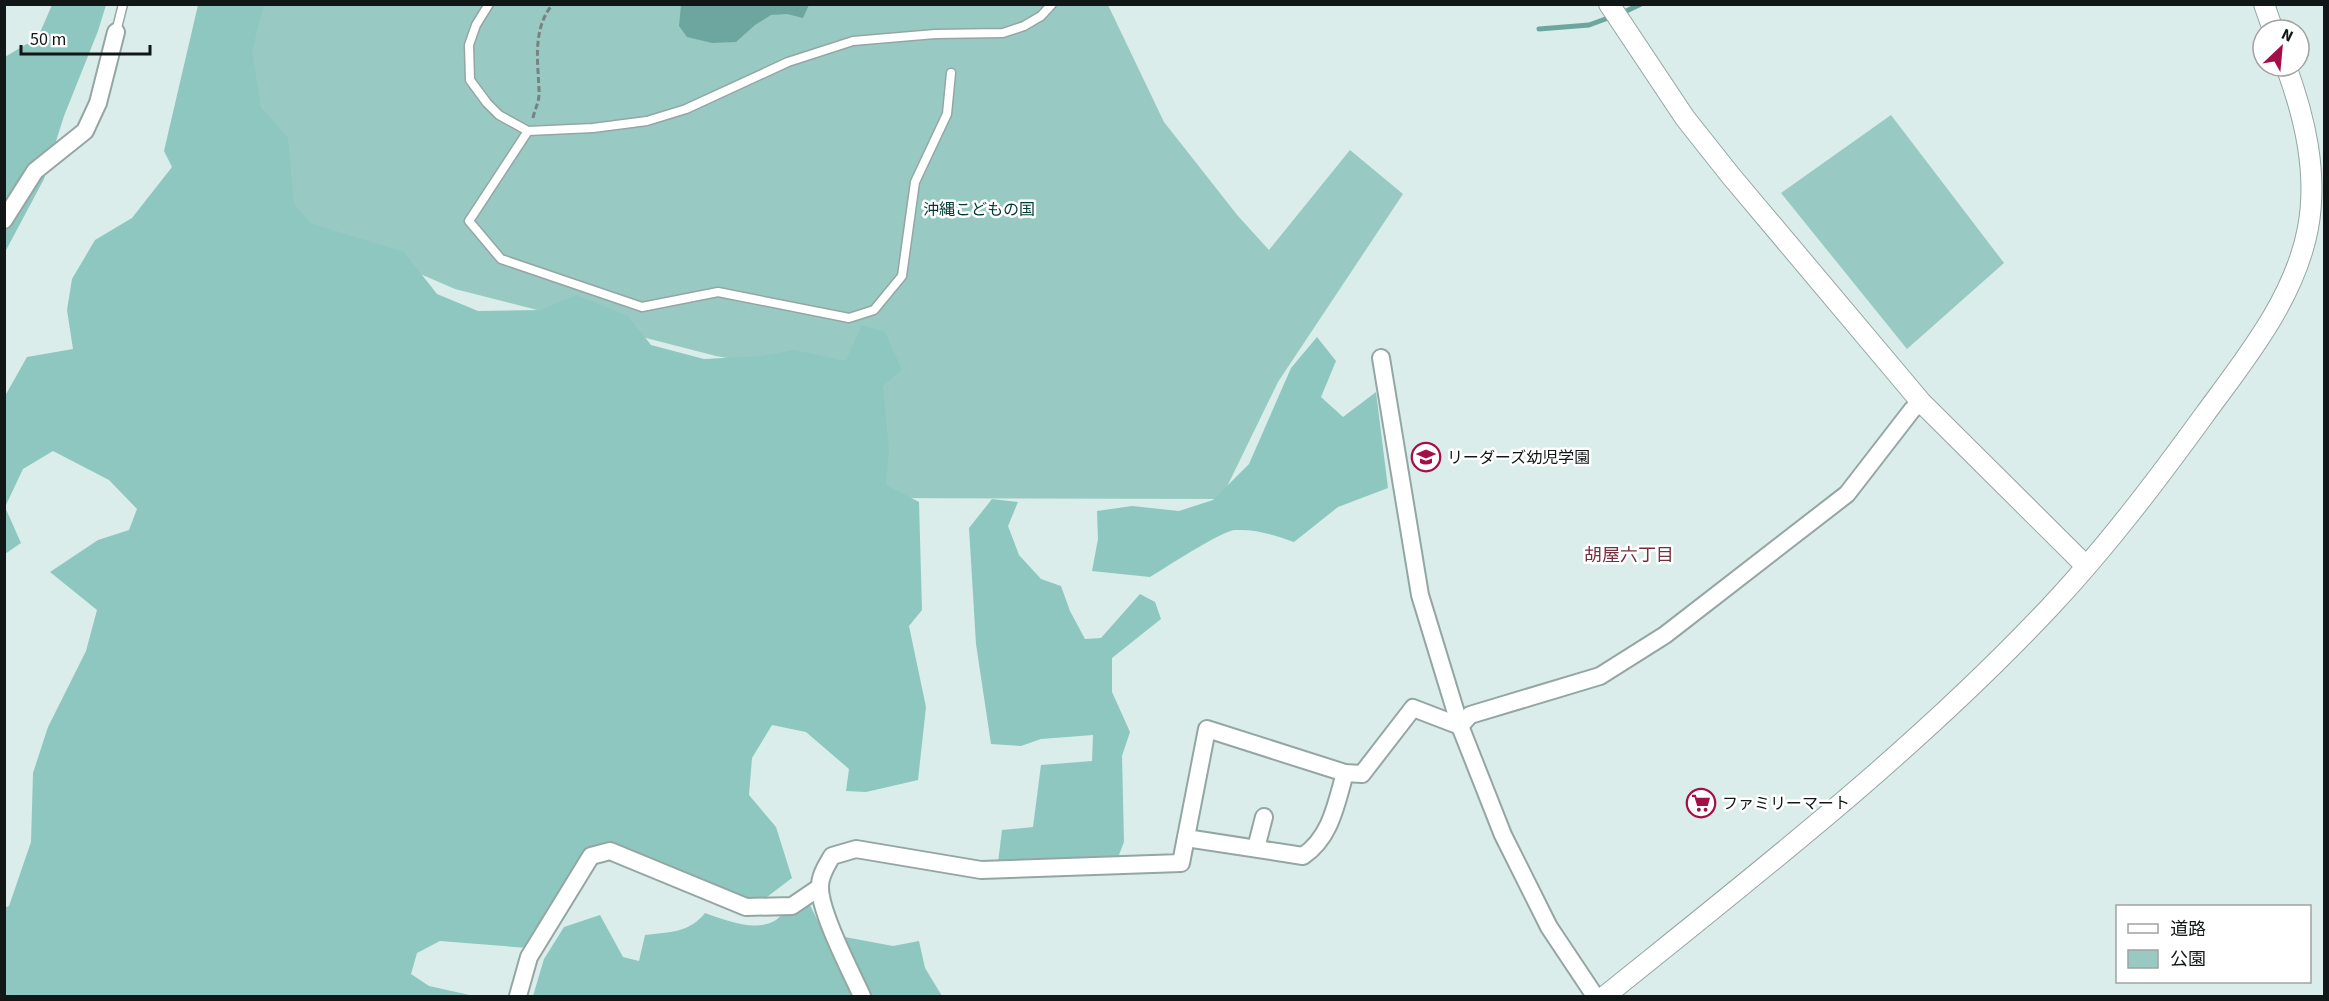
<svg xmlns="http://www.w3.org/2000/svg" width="2329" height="1001" viewBox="0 0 2329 1001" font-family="'Source Sans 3','Noto Sans JP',sans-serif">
	<rect width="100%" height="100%" fill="#daedea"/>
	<g fill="#98cac3">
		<polygon points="239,5 1108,5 1164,122 1238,216 1269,250 1350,150 1403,194 1278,382 1221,499 880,498 874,385 716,356 455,289 293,219 228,98"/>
		<polygon points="1891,115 2004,263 1907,349 1781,193"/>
	</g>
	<g fill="#8ec7bf">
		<polygon points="52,5 106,5 98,31 64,116 44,179 5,252 5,57 38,37"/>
		<polygon points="198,5 264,5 252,51 261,107 288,138 294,204 310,223 404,252 437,294 478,311 540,310 576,295 628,316 651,345 704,359 762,356 794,350 846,361 862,325 885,332 902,370 883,386 889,450 886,485 919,502 922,610 909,626 926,707 918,780 866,792 846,791 849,769 806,732 772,725 752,758 749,795 776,827 792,878 751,909 589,849 528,948 440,941 417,953 411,974 429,986 474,996 5,996 4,908 9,906 31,842 33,773 48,727 86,651 97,610 50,572 98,540 129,530 137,509 109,480 53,451 23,469 5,507 21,543 5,554 5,396 27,357 73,349 67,310 72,279 95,240 132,218 172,167 164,151"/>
		<path d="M1317 337 1336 361 1321 397 1343 417 1376 392 1388 488 1338 507 1294 542C1274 535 1257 529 1235 530 1221 531 1165 568 1150 577L1092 571 1098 539 1097 511 1132 506 1179 511 1213 500 1249 464 1291 368Z"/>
		<polygon points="992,499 1018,502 1008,526 1019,555 1041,579 1061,586 1070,611 1085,639 1101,638 1140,594 1155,602 1161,619 1112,658 1112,692 1130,732 1122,756 1124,842 1117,860 998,863 1002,830 1033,827 1041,765 1092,761 1093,735 1041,739 1021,746 991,744 976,644 969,528"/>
		<path d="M804 893 855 996H533L544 959 564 927 600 915 623 957 639 961 645 935C670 932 689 933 705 913 725 920 756 933 776 920 786 912 795 902 804 893Z"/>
		<polygon points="845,937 893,946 919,941 925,968 942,996 869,996"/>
	</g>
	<polygon fill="#6da69e" points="681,5 681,4 809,5 803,18 787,14 771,15 755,25 736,42 712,43 687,37 679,26"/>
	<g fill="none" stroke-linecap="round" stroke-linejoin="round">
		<g stroke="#6da69e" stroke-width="5">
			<polyline points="1620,14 1641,4"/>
			<polyline points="1539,29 1589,25 1611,17"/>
		</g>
		<g stroke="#94a6a3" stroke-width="11">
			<g id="service">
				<polyline points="489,4 476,25 469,45 470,80 487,103 499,115 528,131 593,128 647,121 686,109 788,62 853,41 935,34 1003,33 1024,26 1041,16 1052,4"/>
				<polyline points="116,32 123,4"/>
				<polyline points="528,131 469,221 501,259 642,307 718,292 849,318 874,310 902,276 915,182 947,114 951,73"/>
			</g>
		</g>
		<g stroke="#94a6a3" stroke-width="20">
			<g id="minor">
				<polyline points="4,220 35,171 85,131 98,103 116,32"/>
				<polyline points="1381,358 1420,595 1460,726 1503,835 1549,927 1595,996"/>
				<polyline points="1460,726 1470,715 1600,676 1665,635 1847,494 1912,410 1921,402"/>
				<path d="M1186 838 1303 856C1331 837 1336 804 1345 773"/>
				<polyline points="1256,848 1264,817"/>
				<polyline points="518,996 529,957 591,856 610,851 746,907 792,906 820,887"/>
				<path d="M862 996C851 972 819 911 820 886 820 875 827 865 832 856L856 849 981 870 1181 863 1207 729 1345 773 1362 774 1413 708 1460 726"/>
			</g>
		</g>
		<g stroke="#94a6a3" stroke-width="22">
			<g id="tertiary">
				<polyline points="1609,4 1685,118 1731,176 1921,402 2086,566"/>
				<polyline points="2264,4 2273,30"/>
				<path d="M1605 996C1759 872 1916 750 2052 605 2108 545 2157 480 2205 414 2246 358 2295 298 2308 228 2318 173 2305 118 2286 66"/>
			</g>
		</g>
		<path stroke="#778381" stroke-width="3" stroke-dasharray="6 3" stroke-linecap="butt" d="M533 118C535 108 540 101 539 90 538 62 532 28 553 4"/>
		<use href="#service" stroke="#fff" stroke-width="8"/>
		<use href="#minor" stroke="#fff" stroke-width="16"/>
		<use href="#tertiary" stroke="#fff" stroke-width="20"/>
	</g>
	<defs>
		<g id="school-ring" transform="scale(1.5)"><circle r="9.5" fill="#fff" stroke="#a50f49" stroke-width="1.5"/><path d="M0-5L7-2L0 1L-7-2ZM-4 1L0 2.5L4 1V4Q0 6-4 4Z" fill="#a50f49"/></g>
		<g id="supermarket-ring" transform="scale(1.5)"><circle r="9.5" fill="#fff" stroke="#a50f49" stroke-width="1.5"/><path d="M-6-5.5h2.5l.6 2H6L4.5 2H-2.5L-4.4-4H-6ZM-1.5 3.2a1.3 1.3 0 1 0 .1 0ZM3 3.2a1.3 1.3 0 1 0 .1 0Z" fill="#a50f49"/></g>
	</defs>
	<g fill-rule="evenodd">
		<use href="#school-ring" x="1426" y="457"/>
		<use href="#supermarket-ring" x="1701" y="803"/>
	</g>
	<g text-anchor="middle" stroke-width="5" stroke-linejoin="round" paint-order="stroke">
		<g font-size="16" fill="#013a35" stroke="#fff">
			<text x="979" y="215">沖縄こどもの国</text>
		</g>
		<g font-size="16" fill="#111716" stroke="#fff" text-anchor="start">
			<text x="1447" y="463">リーダーズ幼児学園</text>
			<text x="1722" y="809">ファミリーマート</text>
		</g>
		<g font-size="18" fill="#752f40" stroke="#fff">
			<text x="1629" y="561">胡屋六丁目</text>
		</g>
	</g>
	<rect width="2329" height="1001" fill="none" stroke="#111716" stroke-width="12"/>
	<rect x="2116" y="905" width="195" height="78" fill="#ffffff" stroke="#a0a2a2" stroke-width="1.5"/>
	<rect x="2128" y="924" width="30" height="9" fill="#ffffff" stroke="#a0a2a2" stroke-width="1.5"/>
	<text x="2170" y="935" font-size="18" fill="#111716">道路</text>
	<rect x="2128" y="950" width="30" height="18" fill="#98cac3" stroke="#a0a2a2" stroke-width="1.5"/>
	<text x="2170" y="965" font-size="18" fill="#111716">公園</text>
	<g transform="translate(2281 48) rotate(26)"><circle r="28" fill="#ffffff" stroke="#a0a2a2" stroke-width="1.5"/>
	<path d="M0-4.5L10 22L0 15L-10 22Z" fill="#a50f49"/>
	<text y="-9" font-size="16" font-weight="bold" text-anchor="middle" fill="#111716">N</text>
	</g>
	<path d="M21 45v9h129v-9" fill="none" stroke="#111716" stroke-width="3"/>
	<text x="30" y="45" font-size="18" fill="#111716" stroke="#ffffff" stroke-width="4.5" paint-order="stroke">50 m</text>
</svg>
